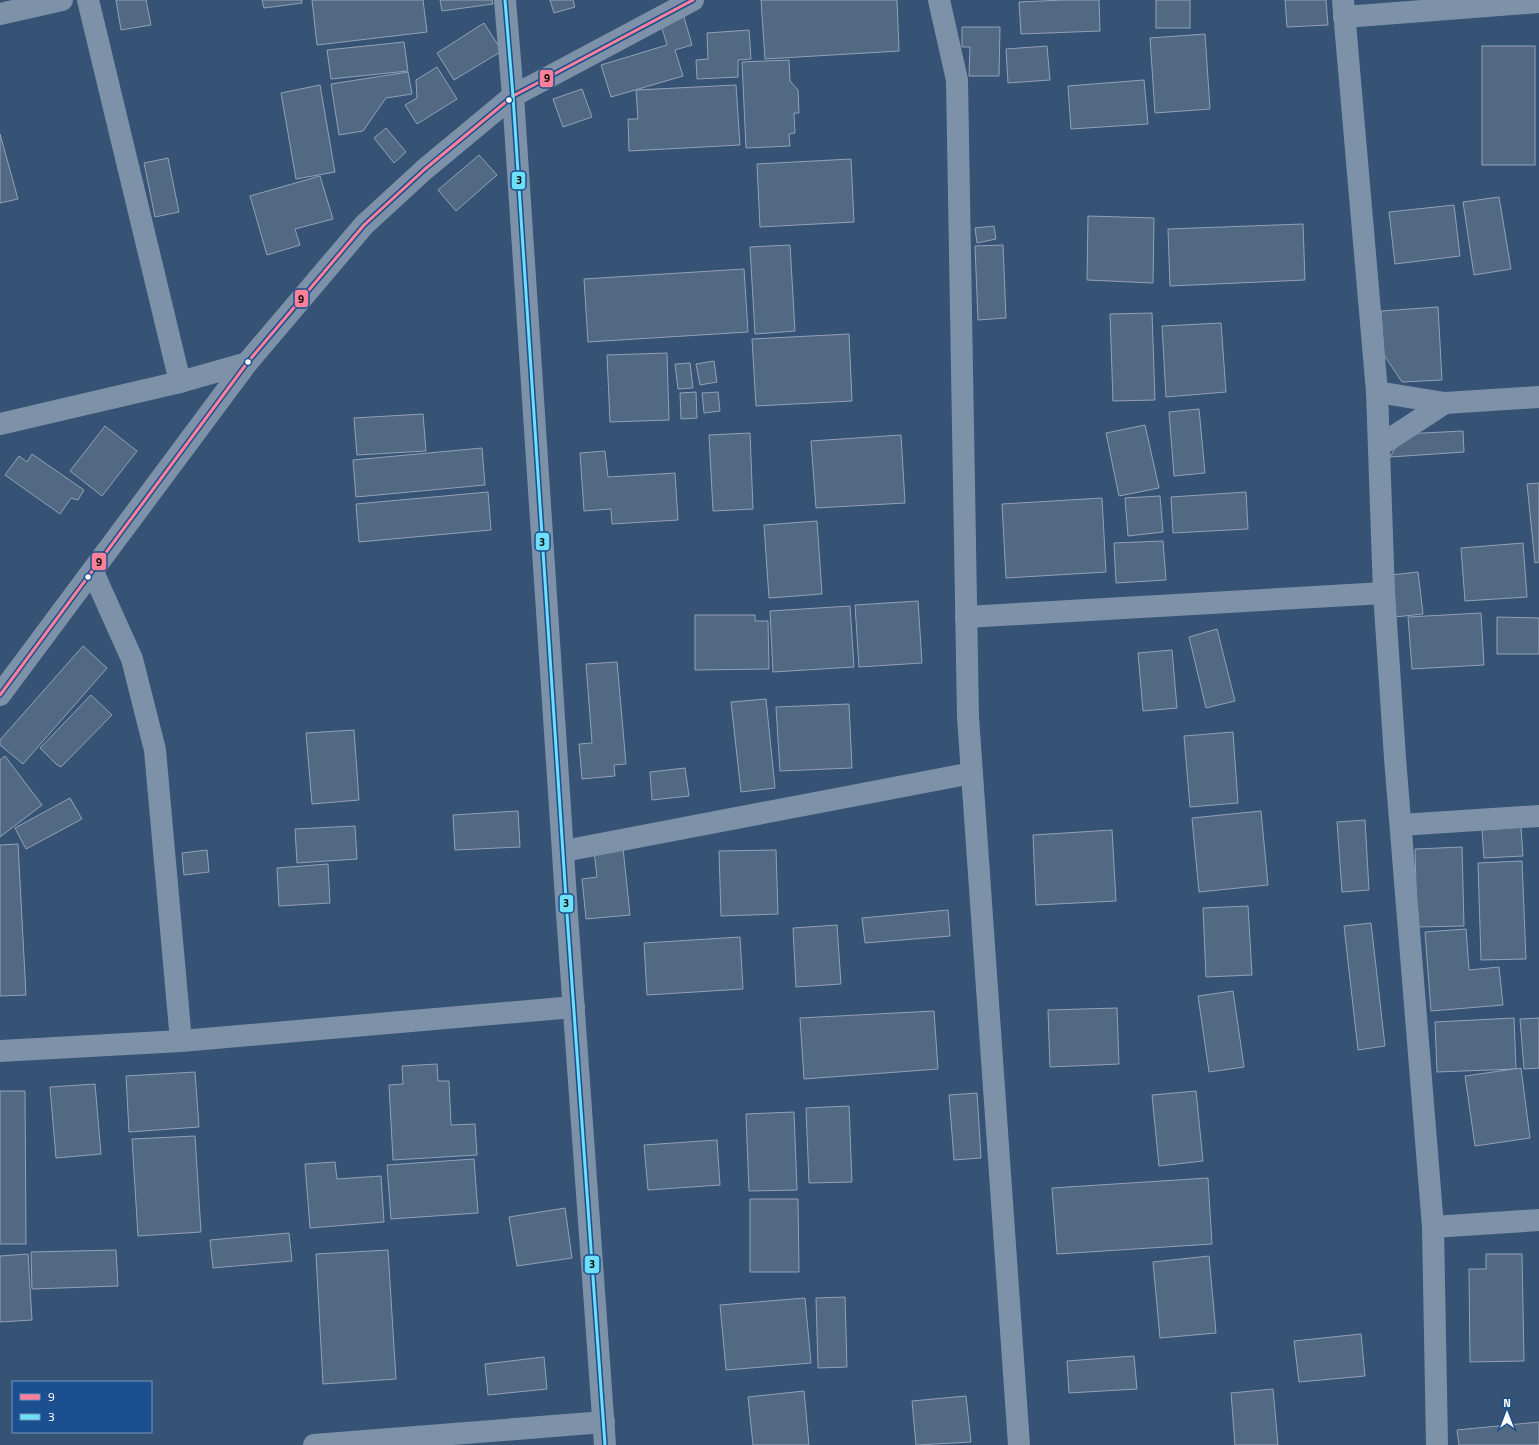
<svg xmlns="http://www.w3.org/2000/svg" width="1539" height="1445" viewBox="0 0 1539 1445" font-family="'Titillium Web',sans-serif">
	<rect width="100%" height="100%" fill="#365274"/>
	<g fill="#526984" stroke="#92a2b6">
		<polygon points="116,0 146,0 151,25 121,30"/>
		<polygon points="262,0 302,0 302,3 264,8"/>
		<polygon points="312,0 423,0 427,32 317,45"/>
		<polygon points="440,0 492,0 493,4 442,11"/>
		<polygon points="550,0 573,0 575,7 554,13"/>
		<polygon points="761,0 897,0 899,51 765,59"/>
		<polygon points="1064,0 1099,0 1100,31 1021,34 1019,2"/>
		<rect x="1156" y="0" width="34" height="28"/>
		<polygon points="1285,0 1326,0 1328,25 1287,27"/>
		<polygon points="684,17 692,45 675,50 683,76 611,97 601,65 667,45 661,25"/>
		<polygon points="484,23 502,51 454,80 437,53"/>
		<polygon points="962,27 1000,27 999,76 969,76 970,47 962,47"/>
		<polygon points="749,30 751,59 738,60 738,77 697,79 696,60 708,59 707,33"/>
		<polygon points="1205,34 1210,109 1155,113 1150,38"/>
		<polygon points="404,42 408,71 331,79 327,50"/>
		<polygon points="1047,46 1050,80 1008,83 1006,49"/>
		<rect x="1482" y="46" width="53" height="119"/>
		<polygon points="789,60 790,81 798,90 799,113 794,113 795,133 789,134 790,146 746,148 742,62"/>
		<polygon points="437,67 457,99 417,124 405,105 417,98 416,80"/>
		<polygon points="408,72 412,94 386,98 363,131 339,135 331,84"/>
		<polygon points="1144,80 1148,124 1071,129 1068,86"/>
		<polygon points="320,85 335,172 296,179 281,93"/>
		<polygon points="736,85 740,145 629,151 628,119 638,119 636,90"/>
		<polygon points="582,89 592,117 563,127 553,99"/>
		<polygon points="386,128 406,152 394,163 374,138"/>
		<polygon points="0,134 18,199 0,203"/>
		<polygon points="479,155 497,175 456,211 438,190"/>
		<polygon points="168,158 179,212 155,217 144,163"/>
		<polygon points="851,159 854,222 760,227 757,164"/>
		<polygon points="320,176 333,219 295,229 300,245 267,255 250,196"/>
		<polygon points="1499,197 1511,269 1474,275 1463,202"/>
		<polygon points="1454,205 1460,256 1395,264 1389,212"/>
		<polygon points="1088,216 1154,218 1153,283 1087,280"/>
		<polygon points="1303,224 1305,280 1170,286 1168,229"/>
		<polygon points="994,226 996,239 977,243 975,228"/>
		<polygon points="790,245 795,331 755,334 750,247"/>
		<polygon points="1003,245 1006,318 978,320 975,246"/>
		<polygon points="744,269 748,332 588,342 584,279"/>
		<polygon points="1438,307 1442,380 1402,382 1384,355 1381,311"/>
		<polygon points="1152,313 1155,400 1113,401 1110,314"/>
		<polygon points="1221,323 1226,392 1166,397 1162,326"/>
		<polygon points="849,334 852,401 756,406 752,339"/>
		<polygon points="667,353 669,420 610,422 607,355"/>
		<polygon points="714,361 717,382 700,385 696,364"/>
		<polygon points="690,363 693,388 678,389 675,364"/>
		<polygon points="696,392 697,418 681,419 680,393"/>
		<polygon points="718,392 720,411 704,413 702,393"/>
		<polygon points="1199,409 1205,473 1174,476 1169,412"/>
		<polygon points="423,414 426,451 357,455 354,418"/>
		<polygon points="1145,425 1159,488 1119,496 1106,433"/>
		<polygon points="105,426 137,451 102,496 70,471"/>
		<polygon points="1463,431 1464,452 1390,457 1403,434"/>
		<polygon points="750,433 753,509 713,511 709,435"/>
		<polygon points="901,435 905,503 816,508 811,441"/>
		<polygon points="482,448 485,485 356,497 353,460"/>
		<polygon points="605,451 608,477 675,473 678,520 612,524 611,509 584,511 580,453"/>
		<polygon points="32,454 84,490 78,500 71,498 60,514 5,475 19,456 27,462"/>
		<polygon points="1539,483 1539,562 1535,563 1527,484"/>
		<polygon points="488,492 491,530 359,542 356,504"/>
		<polygon points="1246,492 1248,529 1173,533 1171,497"/>
		<polygon points="1160,496 1163,532 1128,536 1125,498"/>
		<polygon points="1102,498 1106,572 1006,578 1002,504"/>
		<polygon points="817,521 822,594 769,598 764,525"/>
		<polygon points="1163,541 1166,580 1116,583 1114,543"/>
		<polygon points="1523,543 1527,597 1465,601 1461,548"/>
		<polygon points="1418,572 1423,614 1395,617 1391,575"/>
		<polygon points="918,601 922,663 859,667 855,605"/>
		<polygon points="850,606 854,667 773,672 770,611"/>
		<polygon points="1481,613 1484,665 1412,669 1408,617"/>
		<polygon points="695,615 755,615 755,621 768,621 769,669 695,670"/>
		<polygon points="1497,617 1539,618 1539,654 1497,654"/>
		<polygon points="1217,629 1235,701 1206,708 1189,637"/>
		<polygon points="83,646 107,668 23,764 0,745 0,740"/>
		<polygon points="1172,650 1177,708 1143,711 1138,653"/>
		<polygon points="617,662 626,764 614,765 615,776 582,779 579,744 592,743 586,664"/>
		<polygon points="91,695 112,715 61,767 56,764 40,748"/>
		<polygon points="766,699 775,788 741,792 731,702"/>
		<polygon points="849,704 852,768 780,771 776,707"/>
		<polygon points="354,730 359,800 312,804 306,733"/>
		<polygon points="1233,732 1238,803 1190,807 1184,736"/>
		<polygon points="5,756 42,805 0,837 0,760"/>
		<polygon points="685,768 689,796 652,800 650,772"/>
		<polygon points="70,798 82,819 26,849 15,828"/>
		<polygon points="518,811 520,847 455,850 453,815"/>
		<polygon points="1261,811 1268,885 1199,892 1192,818"/>
		<polygon points="1365,820 1369,890 1342,892 1337,822"/>
		<polygon points="355,826 357,859 297,863 295,829"/>
		<polygon points="1521,827 1523,856 1484,858 1482,830"/>
		<polygon points="1112,830 1116,901 1036,905 1033,835"/>
		<polygon points="18,844 26,995 0,996 0,845"/>
		<polygon points="1462,847 1464,926 1417,927 1415,849"/>
		<polygon points="623,848 630,915 586,919 582,879 597,877 594,851"/>
		<polygon points="207,850 209,872 184,875 182,853"/>
		<polygon points="776,850 778,914 721,916 719,851"/>
		<polygon points="1522,861 1526,959 1481,960 1478,863"/>
		<polygon points="328,864 330,903 279,906 277,868"/>
		<polygon points="1248,906 1252,975 1206,977 1203,908"/>
		<polygon points="948,910 950,936 865,943 862,918"/>
		<polygon points="1371,923 1385,1046 1358,1050 1344,926"/>
		<polygon points="837,925 841,984 796,987 793,928"/>
		<polygon points="1466,929 1469,970 1499,967 1503,1005 1431,1011 1425,932"/>
		<polygon points="740,937 743,989 647,995 644,943"/>
		<polygon points="1233,991 1244,1067 1209,1072 1198,996"/>
		<polygon points="1117,1008 1119,1064 1050,1067 1048,1010"/>
		<polygon points="934,1011 938,1069 804,1079 800,1018"/>
		<polygon points="1514,1018 1516,1069 1437,1072 1435,1022"/>
		<polygon points="1539,1018 1539,1068 1524,1069 1520,1019"/>
		<polygon points="437,1064 438,1081 449,1081 451,1125 475,1124 477,1155 393,1160 389,1085 403,1084 402,1066"/>
		<polygon points="1521,1068 1530,1138 1475,1146 1465,1076"/>
		<polygon points="195,1072 199,1127 129,1132 126,1076"/>
		<polygon points="95,1084 101,1154 56,1158 50,1087"/>
		<polygon points="0,1091 25,1091 26,1244 0,1244"/>
		<polygon points="1196,1091 1203,1161 1159,1166 1152,1095"/>
		<polygon points="977,1093 981,1158 954,1160 949,1095"/>
		<polygon points="849,1106 852,1182 809,1183 806,1108"/>
		<polygon points="794,1112 797,1190 749,1191 746,1114"/>
		<polygon points="195,1136 201,1232 138,1236 132,1139"/>
		<polygon points="717,1140 720,1185 648,1190 644,1145"/>
		<polygon points="474,1159 478,1213 391,1219 387,1165"/>
		<polygon points="335,1162 337,1179 381,1176 384,1222 310,1228 305,1164"/>
		<polygon points="1208,1178 1212,1244 1057,1254 1052,1188"/>
		<polygon points="750,1199 798,1199 799,1272 750,1272"/>
		<polygon points="565,1208 572,1258 517,1266 509,1217"/>
		<polygon points="289,1233 292,1261 213,1268 210,1240"/>
		<polygon points="116,1250 118,1286 32,1289 31,1252"/>
		<polygon points="388,1250 396,1379 323,1384 316,1254"/>
		<polygon points="28,1254 32,1320 0,1322 0,1256"/>
		<polygon points="1486,1254 1522,1254 1524,1361 1470,1362 1469,1269 1486,1269"/>
		<polygon points="1209,1256 1216,1333 1160,1338 1153,1262"/>
		<polygon points="845,1297 847,1367 818,1368 816,1298"/>
		<polygon points="805,1298 811,1363 726,1370 720,1305"/>
		<polygon points="1361,1334 1365,1376 1299,1382 1294,1341"/>
		<polygon points="1134,1356 1137,1389 1069,1393 1067,1361"/>
		<polygon points="544,1357 547,1389 488,1395 485,1364"/>
		<polygon points="1273,1389 1278,1445 1235,1445 1231,1393"/>
		<polygon points="804,1391 809,1445 753,1445 748,1397"/>
		<polygon points="966,1396 971,1442 916,1445 912,1401"/>
		<polygon points="1539,1422 1539,1445 1459,1445 1457,1430"/>
	</g>
	<g fill="none" stroke-linecap="round" stroke-linejoin="round">
		<g stroke="#7d92a8" stroke-width="22">
			<polyline points="88,0 180,382"/>
			<polyline points="505,0 513,96 567,914 605,1445"/>
			<polyline points="939,0 957,80 968,717 1019,1445"/>
			<polyline points="1343,0 1377,392 1384,593 1395,758 1433,1227 1437,1445"/>
			<polyline points="0,14 62,0"/>
			<polyline points="1344,17 1539,2"/>
			<polyline points="1377,392 1445,403 1539,397"/>
			<polyline points="0,424 180,382 247,363"/>
			<polyline points="1379,446 1445,403"/>
			<polyline points="93,572 132,659 155,750 181,1041"/>
			<polyline points="966,617 1384,593"/>
			<polyline points="0,695 247,363 364,225 425,169 513,96 693,0"/>
			<polyline points="1401,825 1539,816"/>
			<polyline points="564,851 972,773"/>
			<polyline points="0,1051 181,1041 574,1007"/>
			<polyline points="1433,1227 1539,1220"/>
			<polyline points="314,1445 604,1422"/>
		</g>
		<g stroke="#1b4f8f" stroke-width="6">
			<polyline id="bus-1" points="0,695 247,363 364,225 425,169 513,96 693,0"/>
		</g>
		<g stroke="#1b4f8f" stroke-width="6">
			<polyline id="bus-2" points="505,0 513,96 567,914 605,1445"/>
		</g>
		<use href="#bus-1" stroke="#ff8098" stroke-width="3"/>
		<use href="#bus-2" stroke="#6ddff8" stroke-width="3"/>
	</g>
	<g fill="#fff" stroke="#1b4f8f" stroke-width="1.5">
		<circle cx="509" cy="100" r="3.5"/>
		<circle cx="248" cy="362" r="3.5"/>
		<circle cx="88" cy="577" r="3.5"/>
	</g>
	<g stroke="#1b4f8f" stroke-width="1.5">
		<rect x="539" y="69" width="15" height="19" rx="4" fill="#ff8098"/>
		<rect x="511" y="171" width="15" height="19" rx="4" fill="#6ddff8"/>
		<rect x="294" y="289" width="15" height="19" rx="4" fill="#ff8098"/>
		<rect x="535" y="532" width="15" height="19" rx="4" fill="#6ddff8"/>
		<rect x="91" y="552" width="16" height="19" rx="4" fill="#ff8098"/>
		<rect x="559" y="894" width="15" height="19" rx="4" fill="#6ddff8"/>
		<rect x="584" y="1255" width="16" height="19" rx="4" fill="#6ddff8"/>
	</g>
	<g font-size="11" text-anchor="middle" font-weight="bold" fill="#111">
		<text x="547" y="82">9</text>
		<text x="519" y="184">3</text>
		<text x="301" y="303">9</text>
		<text x="542" y="546">3</text>
		<text x="99" y="566">9</text>
		<text x="566" y="907">3</text>
		<text x="592" y="1268">3</text>
	</g>
	<rect x="12" y="1381" width="140" height="52" fill="#1b4f8f" stroke="#7695bc"/>
	<rect x="20" y="1394" width="20" height="6" fill="#ff8098" stroke="#7695bc"/>
	<text x="48" y="1401" font-size="12" fill="#ffffff">9</text>
	<rect x="20" y="1414" width="20" height="6" fill="#6ddff8" stroke="#7695bc"/>
	<text x="48" y="1421" font-size="12" fill="#ffffff">3</text>
	<g transform="translate(1507 1413)" stroke="#1b4f8f" stroke-width="3" paint-order="stroke">
	<path d="M0-3L7 15L0 10L-7 15Z" fill="#ffffff"/>
	<text y="-6" font-size="11" font-weight="bold" text-anchor="middle" fill="#ffffff">N</text>
	</g>
</svg>
